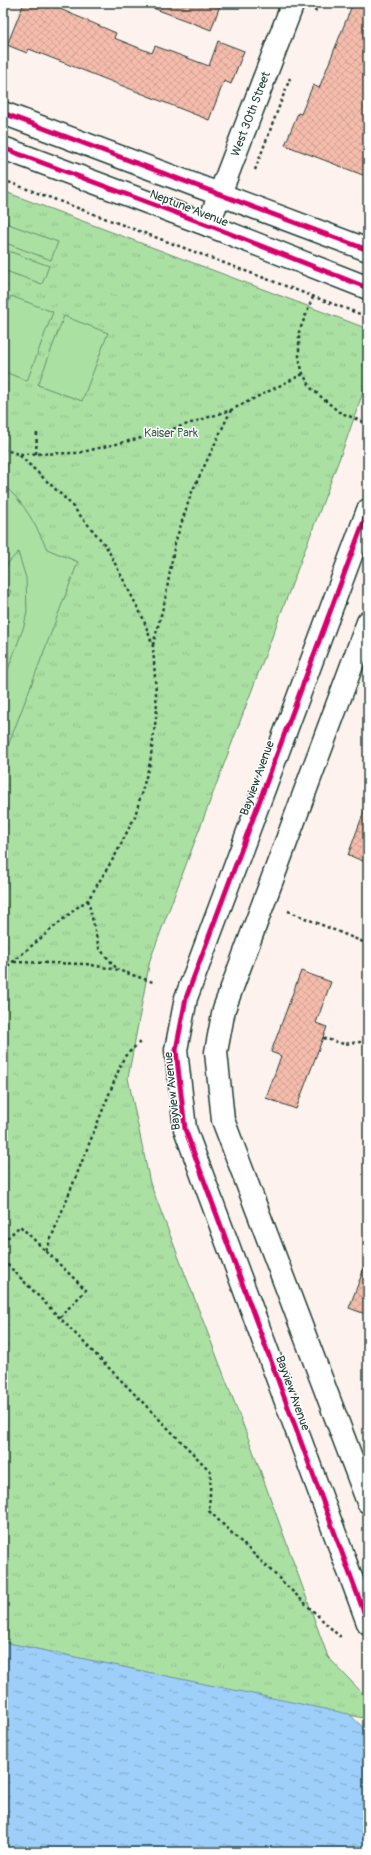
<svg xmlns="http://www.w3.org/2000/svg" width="371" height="1855" viewBox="0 0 371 1855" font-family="Pangolin,sans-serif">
	<defs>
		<pattern id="park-tufts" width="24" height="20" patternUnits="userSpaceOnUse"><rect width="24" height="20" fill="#abe0a3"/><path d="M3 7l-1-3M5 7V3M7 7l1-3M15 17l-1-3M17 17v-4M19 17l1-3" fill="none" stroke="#93c18d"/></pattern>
		<pattern id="water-ripples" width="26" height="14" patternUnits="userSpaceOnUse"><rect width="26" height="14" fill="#9dcffa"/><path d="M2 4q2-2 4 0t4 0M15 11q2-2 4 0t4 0" fill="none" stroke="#7fa9cb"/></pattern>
		<pattern id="building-cross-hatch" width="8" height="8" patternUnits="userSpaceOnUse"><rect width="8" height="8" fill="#f5bcac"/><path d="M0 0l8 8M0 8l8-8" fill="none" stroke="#d2a295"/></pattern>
	</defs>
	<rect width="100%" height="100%" fill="#fdf2ee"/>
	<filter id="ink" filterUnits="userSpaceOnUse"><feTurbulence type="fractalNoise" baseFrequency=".025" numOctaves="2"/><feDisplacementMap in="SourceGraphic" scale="8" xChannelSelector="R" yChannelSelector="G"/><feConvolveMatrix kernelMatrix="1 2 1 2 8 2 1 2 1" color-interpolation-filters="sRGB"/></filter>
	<g filter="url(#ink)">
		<polygon fill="url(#park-tufts)" stroke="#658e6c" points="3,191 363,327 368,333 368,378 346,441 150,960 128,1078 150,1183 252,1448 328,1657 368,1699 368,1719 3,1642"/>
		<g fill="#abe0a3" stroke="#658e6c">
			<polygon points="3,222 58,242 51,260 3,242"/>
			<polygon points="3,249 49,266 42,284 3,270"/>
			<polygon points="11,296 53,312 27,381 3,371 3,318"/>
			<polygon points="64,316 108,333 82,401 38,385"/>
			<path d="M3 485C24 501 36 526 47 549L78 562 3 759V683L24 626 27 612 26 578 18 552 3 569Z"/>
			<polygon points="3,588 11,591 3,612"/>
		</g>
		<polygon fill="url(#water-ripples)" stroke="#6b95ab" points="3,1642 349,1714 368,1732 368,1852 3,1852"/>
		<g fill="url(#building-cross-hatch)" stroke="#1f3d34">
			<polygon points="24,3 62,3 60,9 116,33 114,38 152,53 155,46 209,66 218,41 244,51 231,84 224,81 209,120 29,49 27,53 7,45"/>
			<polygon points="145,3 221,3 211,30 145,5"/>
			<polygon points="353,3 368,3 368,177 285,145 298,113 301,114 313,85 319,88"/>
			<polygon points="366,806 368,806 368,863 348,855"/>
			<polygon points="301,971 331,982 316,1023 327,1027 296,1109 266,1098 281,1056 271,1052"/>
			<polygon points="366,1263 368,1264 368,1315 349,1308"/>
		</g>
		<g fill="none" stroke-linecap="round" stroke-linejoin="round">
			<g stroke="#1f3d34" stroke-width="25">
				<g id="street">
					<path id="s1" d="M208 225 293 3"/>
					<polyline points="368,510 186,998 176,1050 185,1129 368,1623"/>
					<polyline points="368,622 224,1009 216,1052 223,1120 368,1502"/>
				</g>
			</g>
			<g stroke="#1f3d34" stroke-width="25">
				<g id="secondary">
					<polyline points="3,113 368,250"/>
					<polyline points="3,148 208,225 368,288"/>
				</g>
			</g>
			<g stroke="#1f3d34" stroke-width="2.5" stroke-dasharray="3 3" stroke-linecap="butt">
				<polyline points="315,12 318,3"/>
				<polyline points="3,17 8,3"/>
				<polyline points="255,170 290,78"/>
				<polyline points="3,180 368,317"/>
				<polyline points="313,297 299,332 299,358 303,374 312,389 339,412 366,423"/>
				<polyline points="3,449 18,454 78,453 154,435 231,410 303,374"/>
				<polyline points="36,454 37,432"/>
				<polyline points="153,645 165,600 175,543 191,494 231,410"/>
				<polyline points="88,900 99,948 118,970"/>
				<polyline points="288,911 368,944"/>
				<polyline points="14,962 86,964 118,970 153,982"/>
				<polyline points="3,970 79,906 88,900 116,854 135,816 150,763 157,710 153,646 143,618 106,546 68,501 18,454"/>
				<polyline points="323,1038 344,1044 368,1041"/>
				<polyline points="3,1242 20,1226 86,1290 60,1317"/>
				<polyline points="46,1251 124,1057 140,1042"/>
				<polyline points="3,1260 211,1472 209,1511 339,1636 341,1636"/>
			</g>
			<use href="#street" stroke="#fff" stroke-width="22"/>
			<use href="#secondary" stroke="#fff" stroke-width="22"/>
			<g stroke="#fff" stroke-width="8">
				<g id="cycleway">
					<polyline points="3,113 368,250"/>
					<polyline points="3,148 208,225 368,288"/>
					<polyline points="368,510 186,998 176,1050 185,1129 368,1623"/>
				</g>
			</g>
			<use href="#cycleway" stroke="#d6006c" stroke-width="5"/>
		</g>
	</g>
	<g text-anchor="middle" stroke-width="3" stroke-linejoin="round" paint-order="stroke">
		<g font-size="12" fill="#1f3d34" stroke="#fff">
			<text dy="4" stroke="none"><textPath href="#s1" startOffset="119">West 30th Street</textPath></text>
			<text transform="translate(189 208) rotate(21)" y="4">Neptune Avenue</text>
			<text transform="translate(257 778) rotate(-70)" y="4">Bayview Avenue</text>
			<text transform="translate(172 1091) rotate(-96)" y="4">Bayview Avenue</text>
			<text transform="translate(293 1393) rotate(70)" y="4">Bayview Avenue</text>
		</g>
		<g font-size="12" fill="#3b5e4a" stroke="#fff">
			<text x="171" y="437">Kaiser Park</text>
		</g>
	</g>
	<rect width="371" height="1855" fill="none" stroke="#fff" stroke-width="16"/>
	<rect x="8" y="8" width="355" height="1839" fill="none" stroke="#1f3d34" stroke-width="1.5" filter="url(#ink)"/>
</svg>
